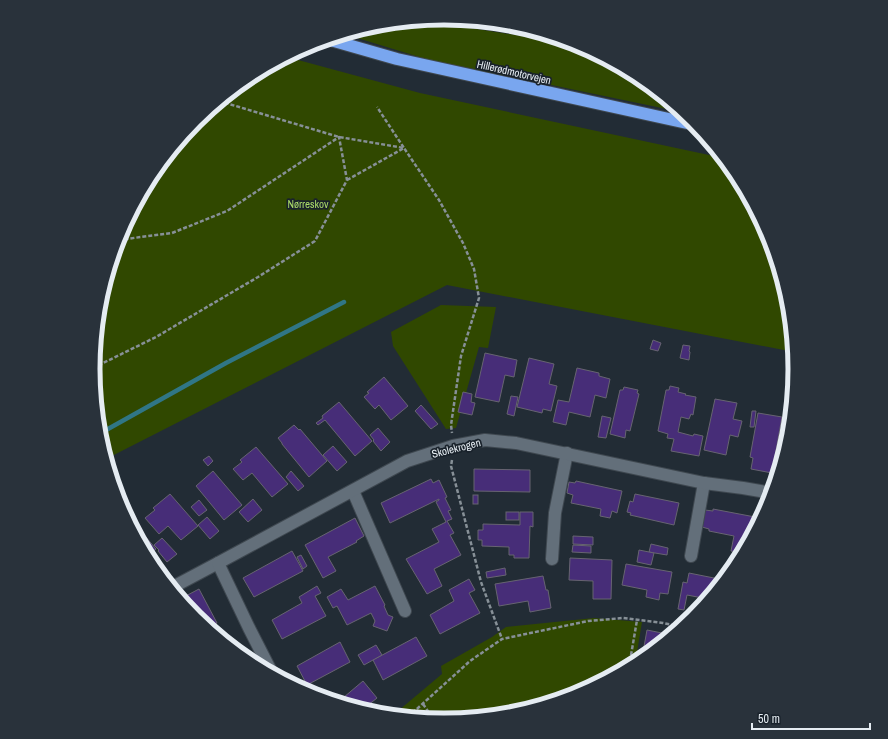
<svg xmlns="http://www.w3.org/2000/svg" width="888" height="739" viewBox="0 0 888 739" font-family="'Archivo Narrow',sans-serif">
	<rect width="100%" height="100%" fill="#222c35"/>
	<g fill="#304800">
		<polygon points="420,20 579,45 639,77 681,112 426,59 344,34 376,25"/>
		<polygon points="287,57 420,93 723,158 736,174 769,235 789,301 794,352 447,285 106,459 99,438 93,369 99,301 119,235 152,174 196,121 249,77"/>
		<polygon points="441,305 496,307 488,348 479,347 456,428 446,429 393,346 391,332"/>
		<polygon points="594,618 642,622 635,664 578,694 512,714 444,721 392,716 442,674 441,666 492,637 506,627"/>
	</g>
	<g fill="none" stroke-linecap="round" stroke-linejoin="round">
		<polyline stroke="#307686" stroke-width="4.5" points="99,434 226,363 344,302"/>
	</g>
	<g fill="#472d78" stroke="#676471">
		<polygon points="653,340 661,343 658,351 650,349"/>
		<polygon points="683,345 690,346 689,351 690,352 689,360 680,358"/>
		<polygon points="485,353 517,360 514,377 505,375 499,402 475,397"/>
		<polygon points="529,358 554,364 549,384 557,386 551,411 543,409 542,413 517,407"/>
		<polygon points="577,368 599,373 599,376 610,379 606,398 595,395 590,417 569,412 566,425 553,422 558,400 569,402"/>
		<polygon points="384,377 408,406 391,420 379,405 375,409 364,397 369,393 367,392"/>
		<polygon points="670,386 679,388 678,392 686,394 685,395 696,397 693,415 691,414 689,419 681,417 678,432 693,436 694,434 703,436 699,456 671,451 674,439 667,438 668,434 658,431 666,390 669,390"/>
		<polygon points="624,387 638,390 637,393 639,394 630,431 626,430 625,438 610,434 620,390 623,390"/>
		<polygon points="463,392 472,394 471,402 475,403 472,415 458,412"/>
		<polygon points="511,396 518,397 514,416 507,414"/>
		<polygon points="715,399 737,403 733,419 742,421 738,437 730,435 726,455 704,450"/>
		<polygon points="339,402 372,441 355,456 325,420 318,425 316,423 323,418 322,416"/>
		<polygon points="421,405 438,424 431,429 415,411"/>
		<polygon points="752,411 756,411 754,427 750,427"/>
		<polygon points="758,413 782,417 772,473 751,469 753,458 750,457"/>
		<polygon points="602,416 611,418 606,438 598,437"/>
		<polygon points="294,425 299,430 300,429 327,461 309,477 282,444 282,443 278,438"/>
		<polygon points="378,428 390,442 381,451 373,441 374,440 370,435"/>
		<polygon points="333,446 347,462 337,471 323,455"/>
		<polygon points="256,447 288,484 272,497 252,473 243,480 233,469 242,462 240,460"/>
		<polygon points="209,456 213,461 208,466 203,460"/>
		<polygon points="474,469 530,470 530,492 474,491"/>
		<polygon points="213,471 242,505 224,520 196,486"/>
		<polygon points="291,471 304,486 298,491 286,477"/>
		<polygon points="431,479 433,483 439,480 447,497 445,498 451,510 448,511 452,519 447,521 454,533 450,535 461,555 434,569 442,586 427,594 406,559 439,542 432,529 446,522 436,502 439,500 439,499 390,523 381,503"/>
		<polygon points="576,481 622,491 617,513 612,511 610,518 600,516 601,509 571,503 573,495 567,493 569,482 575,483"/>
		<polygon points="170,494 198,526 181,540 168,526 159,534 145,518 155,510 153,508"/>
		<polygon points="635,494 679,503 674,525 630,515 631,513 627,512 630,501 633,502"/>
		<rect x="473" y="495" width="5" height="9"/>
		<polygon points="253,499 262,510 248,522 239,512"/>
		<polygon points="199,500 207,510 199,516 191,507"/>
		<polygon points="713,509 755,517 752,535 743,553 731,551 734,536 709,531 709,529 702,527 705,510 713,511"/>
		<rect x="506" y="512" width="13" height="8"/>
		<polygon points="520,512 533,512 533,527 530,526 529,558 514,558 514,555 509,555 509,547 482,546 482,540 478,540 478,530 483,530 483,524 520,525"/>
		<polygon points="128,516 156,549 147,556 126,517"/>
		<polygon points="207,517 219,531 210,539 198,525"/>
		<polygon points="355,518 364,536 356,541 357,542 328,557 336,571 323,578 305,545"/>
		<polygon points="573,536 593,537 593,545 573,544"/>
		<polygon points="162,538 177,554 167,562 158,551 159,550 154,545"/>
		<polygon points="651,544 668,548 667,555 649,552"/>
		<polygon points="573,545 591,546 591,553 572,552"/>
		<polygon points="639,550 654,553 651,565 637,562"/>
		<polygon points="292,551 303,571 254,597 243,578"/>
		<polygon points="301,555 307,566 303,569 297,557"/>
		<polygon points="570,558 612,560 611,599 593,599 593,581 569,580"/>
		<polygon points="626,564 672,572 668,594 660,593 659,600 646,597 647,590 622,585"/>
		<polygon points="505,568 506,575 487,578 486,572"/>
		<polygon points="689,573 724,580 708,599 687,595 684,610 678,609 683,582 687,583"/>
		<polygon points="543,576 546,590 548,590 551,608 530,612 528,601 499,606 495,584"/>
		<polygon points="469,579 475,590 469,593 480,613 440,634 430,615 454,601 449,590"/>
		<polygon points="317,586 321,593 315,596 326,616 282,639 272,620 302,603 299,597"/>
		<polygon points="375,586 385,605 384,606 388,615 393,617 387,631 373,626 375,621 371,613 347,625 337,606 333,608 327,597 341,589 348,600"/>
		<polygon points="199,589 217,623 208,628 195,618 180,599"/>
		<polygon points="647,630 672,635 650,653 643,652"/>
		<polygon points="416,637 427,656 383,680 373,660"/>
		<polygon points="340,642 350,662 307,685 297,666"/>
		<polygon points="376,645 382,655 364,665 358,655"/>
		<polygon points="363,681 377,698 362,710 337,703"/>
	</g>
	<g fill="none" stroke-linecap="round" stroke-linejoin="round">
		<g stroke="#3f4850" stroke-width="14">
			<g id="minor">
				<polyline points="353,491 405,611"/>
				<polyline points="691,556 704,483"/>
				<polyline points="552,559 555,513 567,453"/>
				<polyline points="171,588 218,563"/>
				<polyline points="273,675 249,628 218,563 407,461 453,446 485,440 516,443 704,483 743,488 772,493"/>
			</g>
		</g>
		<g stroke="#3f4850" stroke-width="14">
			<polyline id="highway" points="327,39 397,59 696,125"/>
		</g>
		<g stroke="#879097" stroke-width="2.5" stroke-dasharray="4 2" stroke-linecap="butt">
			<polyline points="219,101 339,137 404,148 439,200 463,243 474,269 479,298 461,356 451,425 452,433"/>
			<polyline points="347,180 404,148 377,107"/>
			<polyline points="93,368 156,337 258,277 315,241 347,180 339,137 227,211 172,233 118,240"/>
			<polyline points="452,460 451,466 481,582 502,639"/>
			<polyline points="629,667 637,620"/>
			<polyline points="423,704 434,720"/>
			<polyline points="408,717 470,661 502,639 588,621 623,618 663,623 682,627"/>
		</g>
		<use href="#minor" stroke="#636f7a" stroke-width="12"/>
		<use href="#highway" stroke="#79a6ef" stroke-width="12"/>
	</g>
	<g text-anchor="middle" stroke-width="3.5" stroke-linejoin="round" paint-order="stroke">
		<g font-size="11" fill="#e5ecf2" stroke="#19222b">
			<text transform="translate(514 72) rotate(13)" y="4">Hillerødmotorvejen</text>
			<text transform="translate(456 448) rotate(-14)" y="4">Skolekrogen</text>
		</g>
		<g font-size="11" fill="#abdb68" stroke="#19222b">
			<text x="308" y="208">Nørreskov</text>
		</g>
	</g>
	<path d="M0 0H888V739H0ZM100 369a344 344 0 1 1 688 0a344 344 0 1 1-688 0Z" fill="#29323b" fill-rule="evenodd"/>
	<path fill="none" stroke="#e5ecf2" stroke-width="5" d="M100 369a344 344 0 1 1 688 0a344 344 0 1 1-688 0Z"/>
	<path d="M752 723v6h118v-6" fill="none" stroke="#e5ecf2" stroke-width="2"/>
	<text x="758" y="723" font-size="12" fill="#e5ecf2" stroke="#19222b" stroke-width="3" paint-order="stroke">50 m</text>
</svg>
